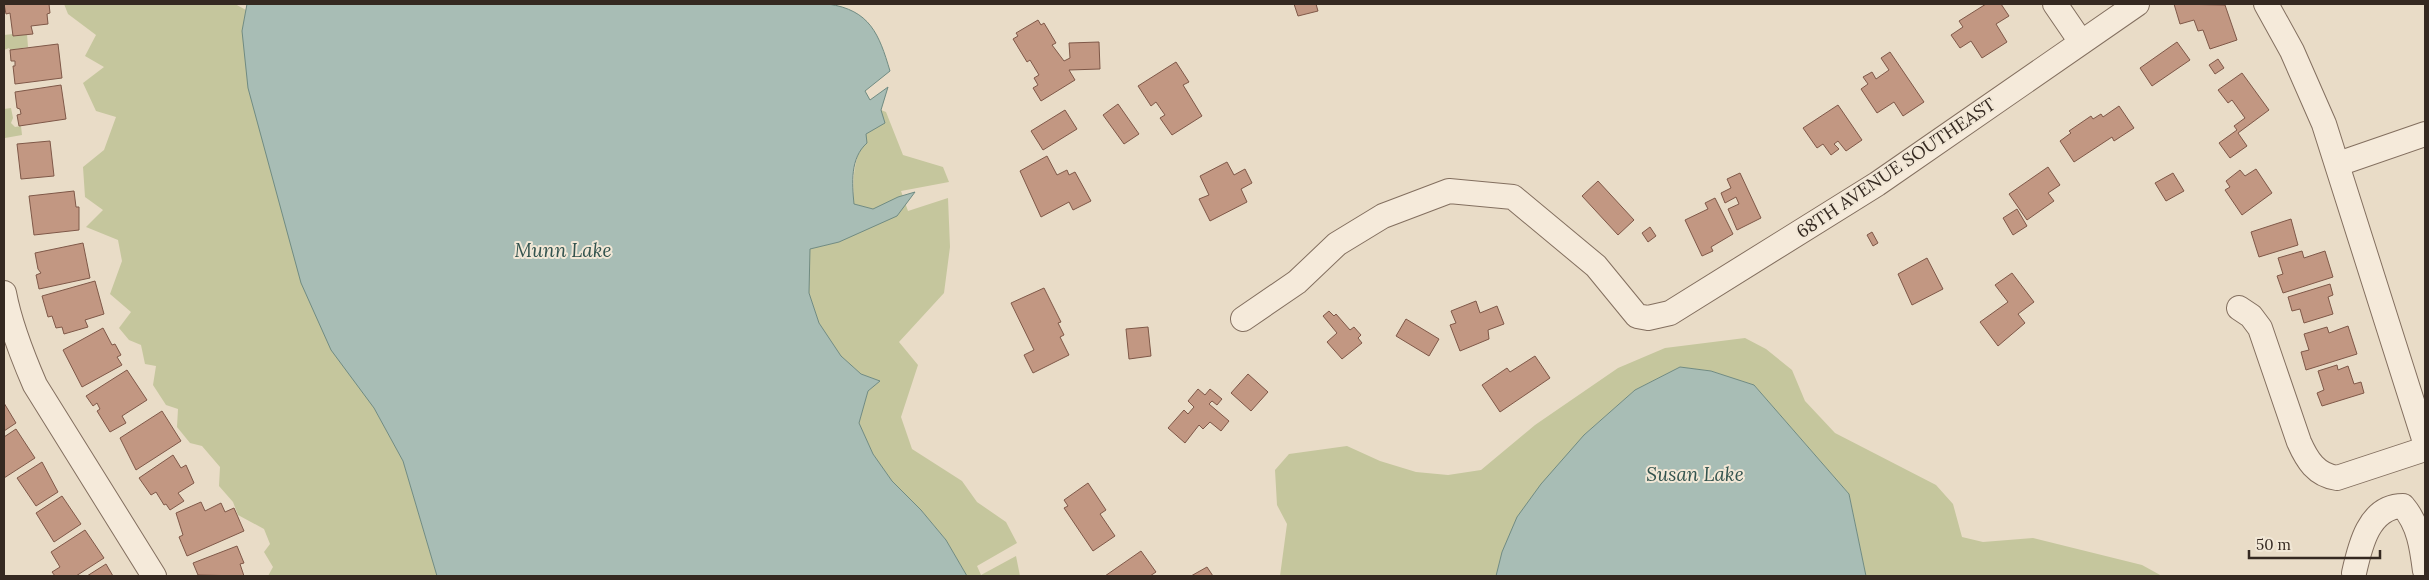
<svg xmlns="http://www.w3.org/2000/svg" width="2429" height="580" viewBox="0 0 2429 580" font-family="Lora,serif">
	<rect width="100%" height="100%" fill="#e9dcc7"/>
	<g fill="#c5c69d">
		<polygon points="64,4 235,4 246,10 242,31 374,408 403,461 437,576 268,576 273,567 264,552 270,544 264,529 238,515 233,502 219,486 220,467 202,446 190,443 177,427 178,409 166,405 153,385 156,366 145,364 141,345 129,340 119,328 131,312 110,294 122,261 118,240 86,227 103,210 85,197 83,167 104,150 116,117 96,111 83,83 104,67 85,56 96,35 68,14"/>
		<polygon points="13,34 14,36 27,34 28,47 10,50 9,48 4,50 4,35"/>
		<polygon points="11,108 13,118 11,123 15,127 21,126 22,135 5,138 4,109"/>
		<path d="M881 110 886 112 903 155 943 167 949 182 901 191 908 211 948 198 950 247 944 293 899 342 918 365 901 417 912 449 962 481 977 502 1006 522 1017 543 977 566 981 575 1016 556 1020 576H967L946 540 921 510 892 481 873 454 859 423 868 391 880 381 861 374 841 356 819 323 809 293V249L839 242 873 209 854 204C851 163 859 144 881 110Z"/>
		<polygon points="1745,338 1766,349 1792,370 1805,401 1835,433 1936,485 1953,504 1962,537 1983,542 2033,538 2142,565 2162,576 1866,576 1849,494 1754,385 1711,371 1680,367 1635,390 1584,435 1502,552 1496,576 1280,576 1287,524 1277,505 1275,470 1289,454 1347,446 1380,461 1416,472 1448,475 1481,470 1535,425 1618,368 1665,348"/>
	</g>
	<g fill="#a8bdb5" stroke="#708b82">
		<path d="M247 4H828C870 10 879 34 890 71L865 91 870 100 888 87 881 110 885 123 866 134 867 143C850 158 852 183 854 204L873 209 898 197 915 192 897 216 839 242 810 249 809 293 819 323 841 356 861 374 880 381 868 391 859 423 873 454 892 481 921 510 946 540 967 576H437L403 461 374 408 331 350 301 283 248 88 242 31Z"/>
		<polygon points="1680,367 1711,371 1754,385 1849,494 1866,576 1496,576 1502,552 1517,517 1541,484 1584,435 1635,390"/>
	</g>
	<g fill="#c29782" stroke="#7f5848">
		<polygon points="4,4 49,4 50,13 47,14 48,24 31,26 33,34 13,36 10,13 6,14"/>
		<polygon points="1294,4 1316,4 1318,11 1298,16"/>
		<polygon points="1986,4 2001,4 2009,16 1996,24 2007,42 1982,58 1971,41 1960,48 1951,35 1963,27 1959,21"/>
		<polygon points="2174,4 2225,5 2237,40 2210,49 2203,30 2198,31 2194,20 2180,24"/>
		<polygon points="1038,20 1041,25 1044,23 1056,43 1052,45 1064,61 1070,58 1069,43 1099,42 1100,69 1069,70 1075,80 1041,101 1033,88 1038,85 1034,78 1039,75 1030,60 1027,62 1013,39 1018,36 1016,33"/>
		<polygon points="2177,42 2190,60 2152,86 2140,68"/>
		<polygon points="58,44 62,78 15,84 13,66 15,66 15,61 11,61 10,50"/>
		<polygon points="1890,52 1924,102 1903,116 1894,102 1877,113 1861,89 1868,84 1863,77 1872,72 1876,79 1889,70 1881,58"/>
		<polygon points="2218,59 2224,68 2215,74 2209,65"/>
		<polygon points="1176,62 1189,82 1183,85 1202,116 1172,135 1160,118 1165,115 1156,102 1151,106 1138,86"/>
		<polygon points="2242,73 2269,110 2238,133 2247,146 2230,158 2219,143 2237,130 2234,126 2245,118 2232,100 2228,103 2218,90"/>
		<polygon points="61,85 66,119 19,126 17,115 21,114 20,109 17,108 15,92"/>
		<polygon points="1118,104 1139,134 1124,144 1103,115"/>
		<polygon points="1838,105 1862,140 1846,151 1838,141 1834,144 1839,149 1831,155 1823,144 1817,148 1803,128"/>
		<polygon points="2119,106 2134,128 2114,141 2112,137 2074,162 2060,141 2071,133 2069,131 2091,116 2093,119 2101,114 2103,117"/>
		<polygon points="1065,110 1077,129 1043,150 1031,131"/>
		<polygon points="50,141 54,176 21,179 17,144"/>
		<polygon points="1047,156 1057,175 1067,170 1069,175 1075,172 1091,201 1073,210 1069,202 1041,217 1020,171"/>
		<polygon points="1227,162 1234,175 1245,169 1252,183 1241,189 1247,202 1210,221 1199,199 1209,195 1200,176"/>
		<polygon points="2048,167 2060,185 2048,193 2054,201 2027,220 2009,194"/>
		<polygon points="2256,169 2272,193 2242,215 2225,190 2230,187 2226,181 2240,170 2245,176"/>
		<polygon points="1740,173 1761,218 1737,230 1728,209 1739,204 1736,197 1725,203 1721,193 1731,188 1727,179"/>
		<polygon points="2173,173 2184,191 2166,201 2155,183"/>
		<polygon points="1598,181 1634,220 1618,235 1582,196"/>
		<polygon points="74,191 76,207 79,207 79,230 34,235 29,196"/>
		<polygon points="1715,198 1733,234 1711,247 1713,251 1702,256 1685,220 1708,209 1705,203"/>
		<polygon points="2017,209 2027,226 2013,235 2003,218"/>
		<polygon points="2291,219 2298,245 2259,257 2251,232"/>
		<polygon points="1650,227 1656,236 1648,242 1642,233"/>
		<polygon points="1872,232 1878,243 1873,246 1867,235"/>
		<polygon points="83,243 90,278 39,289 36,275 41,273 38,269 35,253"/>
		<polygon points="2302,251 2304,258 2325,251 2333,277 2283,293 2277,276 2283,274 2278,258"/>
		<polygon points="1927,258 1943,289 1912,305 1898,274"/>
		<polygon points="2012,273 2034,302 2018,314 2025,323 1998,346 1980,322 2008,302 1995,285"/>
		<polygon points="95,281 104,314 85,320 88,327 64,334 62,327 56,328 52,316 48,317 42,296"/>
		<polygon points="2330,284 2333,295 2328,297 2333,314 2304,323 2300,309 2292,311 2288,297"/>
		<polygon points="1044,288 1061,322 1058,323 1064,335 1060,337 1069,355 1033,373 1024,355 1034,350 1011,303"/>
		<polygon points="1476,301 1480,313 1497,306 1504,324 1488,330 1489,339 1460,351 1450,325 1456,323 1451,311"/>
		<polygon points="1329,311 1334,316 1336,314 1350,330 1354,327 1361,335 1358,338 1362,343 1342,359 1327,342 1337,333 1323,316"/>
		<polygon points="1406,319 1439,339 1429,356 1396,336"/>
		<polygon points="2348,326 2357,354 2306,370 2301,352 2309,350 2304,334 2327,327 2329,333"/>
		<polygon points="1148,327 1151,356 1129,359 1126,329"/>
		<polygon points="103,328 112,345 115,344 121,355 117,357 122,365 82,387 63,350"/>
		<polygon points="1535,356 1550,378 1500,412 1482,385 1507,368 1510,372"/>
		<polygon points="2337,365 2338,370 2348,366 2354,384 2361,382 2364,393 2322,406 2317,393 2324,390 2318,371"/>
		<polygon points="127,370 147,400 122,416 126,423 110,432 97,411 100,409 97,403 93,406 86,396"/>
		<polygon points="1248,374 1268,392 1251,411 1231,393"/>
		<polygon points="1198,389 1205,395 1210,389 1222,399 1217,405 1212,401 1209,404 1229,421 1221,431 1210,422 1203,429 1199,425 1185,443 1168,428 1184,410 1188,414 1194,407 1188,401"/>
		<polygon points="4,403 16,423 4,431"/>
		<polygon points="162,411 181,441 136,470 120,438"/>
		<polygon points="16,429 35,458 4,478 4,437"/>
		<polygon points="173,455 181,468 186,465 194,483 178,493 184,501 170,510 166,504 164,505 156,492 151,495 139,478"/>
		<polygon points="42,462 58,492 36,506 17,478"/>
		<polygon points="1088,483 1106,510 1100,514 1115,536 1093,551 1064,508 1068,506 1064,500"/>
		<polygon points="62,496 81,524 54,542 36,513"/>
		<polygon points="201,502 205,511 221,503 225,512 234,508 244,531 187,556 179,537 183,535 176,513"/>
		<polygon points="85,530 104,558 76,576 55,576 52,572 60,567 51,552"/>
		<polygon points="237,546 244,563 240,564 244,576 198,575 193,563"/>
		<polygon points="1141,551 1156,572 1150,576 1105,576"/>
		<polygon points="106,564 113,576 87,576"/>
		<polygon points="1207,567 1213,576 1191,576"/>
	</g>
	<g fill="none" stroke-linecap="round" stroke-linejoin="round">
		<g stroke="#836f5f" stroke-width="26">
			<g id="minor">
				<polyline points="2055,4 2081,42"/>
				<polyline points="2266,4 2292,51 2324,124 2425,442"/>
				<polyline points="2338,164 2425,134"/>
				<path d="M4 293C10 325 22 355 35 385L154 576"/>
				<path d="M2239 308 2251 316 2260 328 2299 442C2307 460 2316 475 2337 478L2425 449"/>
				<polyline points="1243,319 1297,282 1337,244 1383,216 1449,191 1513,197 1596,266 1637,316 1648,318 1670,313 1877,184 2137,4"/>
				<path d="M2354 573C2360 546 2369 506 2403 506 2419 525 2422 547 2425 571"/>
			</g>
		</g>
		<use href="#minor" stroke="#f5eada" stroke-width="24"/>
	</g>
	<g text-anchor="middle" stroke-width="4" stroke-linejoin="round" paint-order="stroke">
		<g font-size="18" fill="#352921" stroke="#f1e7d6">
			<text transform="translate(1896 168) rotate(-34)" y="6">68TH AVENUE SOUTHEAST</text>
		</g>
		<g font-size="19" font-style="italic" fill="#32534e" stroke="#f1e7d6">
			<text x="563" y="257">Munn Lake</text>
			<text x="1695" y="481">Susan Lake</text>
		</g>
	</g>
	<rect width="2429" height="580" fill="none" stroke="#352921" stroke-width="10"/>
	<path d="M2249 550v8h131v-8" fill="none" stroke="#352921" stroke-width="2.5"/>
	<text x="2256" y="550" font-size="15" fill="#352921" stroke="#f1e7d6" stroke-width="4" paint-order="stroke">50 m</text>
</svg>
